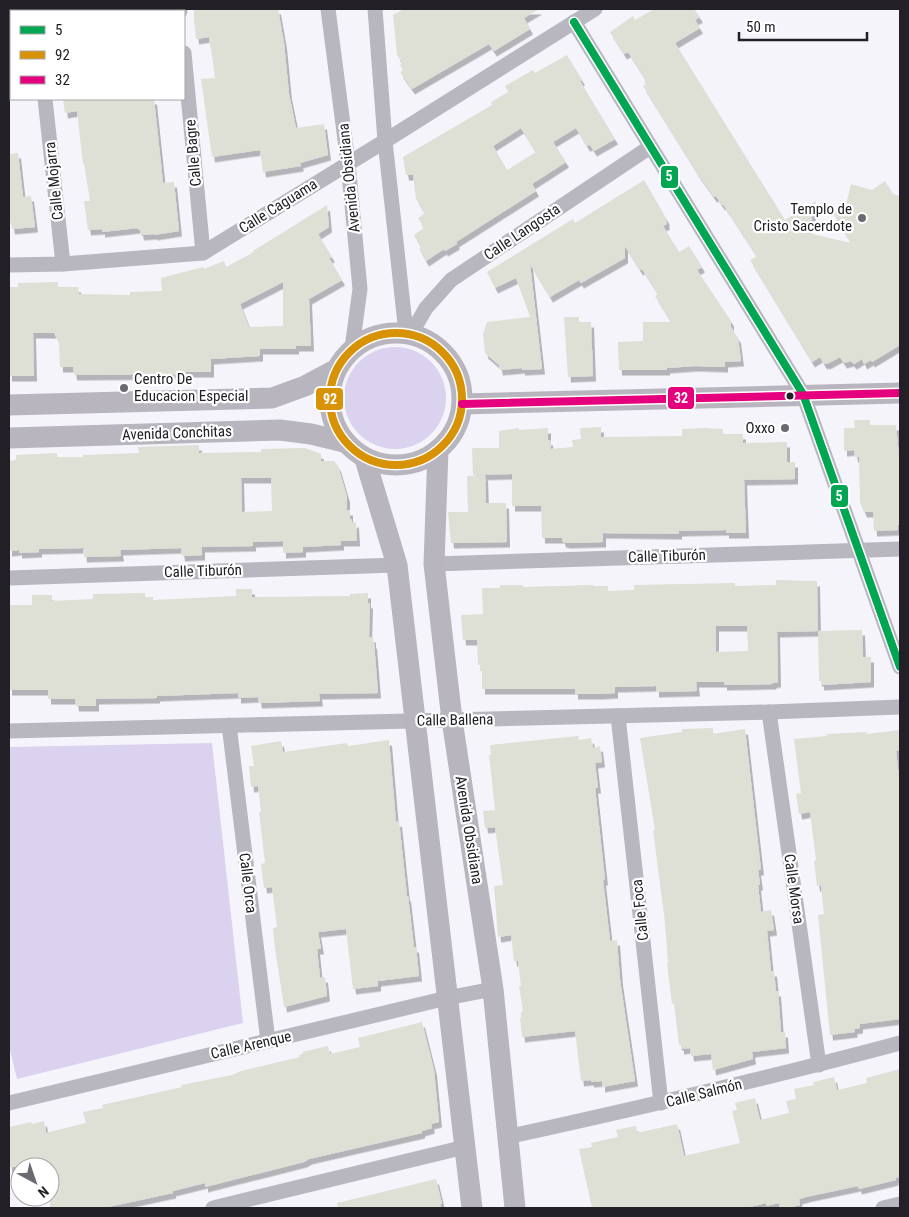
<svg xmlns="http://www.w3.org/2000/svg" width="909" height="1217" viewBox="0 0 909 1217" font-family="'Roboto Condensed',sans-serif">
	<defs>
		<filter id="shadow"><feDropShadow dx="3" dy="5.5" stdDeviation="0" flood-color="#0004"/></filter>
	</defs>
	<rect width="100%" height="100%" fill="#f5f4fb"/>
	<g fill="#dad2ef">
		<circle cx="395" cy="398" r="51"/>
		<polygon points="212,743 243,1023 17,1079 9,1046 9,747"/>
	</g>
	<g fill="#dedfd5" fill-rule="evenodd" filter="url(#shadow)">
		<polygon points="202,9 278,9 284,43 289,94 296,128 324,124 328,155 300,163 301,166 263,172 260,150 212,157 201,79 215,78 213,63 209,37 196,39 194,19 194,10"/>
		<polygon points="404,9 539,9 524,18 530,29 494,51 489,44 412,89 400,72 403,70 400,65 403,63 397,55 393,15"/>
		<polygon points="654,9 694,9 700,17 695,20 700,28 675,43 785,220 816,201 808,233 851,243 833,213 846,205 851,184 872,190 885,181 893,194 900,196 900,345 872,362 871,360 864,364 862,359 854,364 851,361 844,363 840,357 827,364 826,363 824,364 820,357 812,362 750,260 757,256 723,204 722,205 716,196 714,197 697,173 643,86 646,84 644,81 646,80 628,52 624,54 610,32 633,16 635,20"/>
		<path d="M567 55 582 80 580 81 615 139 594 151 590 145 587 146 576 128 553 142 566 162 532 184 536 191 456 242 457 244 445 251 444 249 426 261 419 249 421 248 414 235 424 228 418 218 425 213 416 199 413 175H406L403 157 492 105 491 102 508 92 505 86 533 70 535 73ZM521 128 536 152 507 170 493 146Z"/>
		<polygon points="63,99 154,99 163,183 174,182 179,231 154,235 154,234 141,235 140,230 138,230 138,228 102,232 102,229 88,230 84,201 90,201 84,164 83,164 77,111 65,113"/>
		<polygon points="18,153 23,197 31,196 35,227 12,229 11,223 9,223 9,154"/>
		<polygon points="644,180 667,220 666,221 667,224 663,226 679,252 689,246 702,267 697,270 731,321 731,327 738,338 741,361 725,362 725,367 695,366 667,368 667,370 619,370 618,342 643,341 643,322 671,322 655,296 658,294 642,269 640,270 625,246 625,258 581,283 579,280 550,297 530,264 542,369 522,370 522,368 500,370 499,365 485,353 483,334 487,322 530,317 516,278 495,288 487,272 573,219 575,223"/>
		<path d="M327 205 329 227 318 234 332 257 329 258 342 280 309 299 311 346H296V349H260V356L211 359V372H186V374L74 375 73 367H60L59 343 54 333H33L34 376H9V287H18V283L58 282V287H78L79 294 130 295V292L162 291 161 278 203 267 204 269 224 261 226 267 254 252 253 251ZM283 282V326L249 327 240 304Z"/>
		<polygon points="564,317 579,317 579,322 591,322 593,376 568,377"/>
		<polygon points="854,420 870,420 870,425 896,425 900,467 900,525 898,525 898,530 874,531 873,512 864,512 860,502 859,457 855,457 854,450 844,451 844,428 855,428"/>
		<polygon points="601,427 601,437 682,436 682,429 704,428 723,429 723,434 743,434 743,443 787,442 787,462 795,462 795,479 744,480 746,533 726,533 726,530 679,531 679,534 603,533 603,542 567,543 563,542 562,538 542,538 541,506 512,506 512,474 473,475 472,448 499,448 499,431 519,428 519,430 548,428 548,440 550,440 551,449 573,447 572,440 581,439 580,428"/>
		<path d="M199 445V453L261 452V449L305 448 321 454V461H334L338 466 347 497V510H350V519H352V523L356 522 357 541H341V545L303 547V552L283 553V541L253 542V546L202 547V555L182 556 181 548 120 550 121 556 84 557 83 548 39 549V552L19 553V550L9 551V461L16 460V455L57 453V457H83V455L139 453 138 447ZM241 478H271L272 511 242 512Z"/>
		<polygon points="485,475 486,503 506,503 507,542 451,543 448,512 468,512 467,476"/>
		<path d="M776 580 817 581 818 631 777 632 778 682 773 683V684L724 685V682H696L697 691 656 692V686L615 687V693L600 694H575V689H482V671H480V665H478L477 640H463L461 615 483 614 482 588H500V585H523V587L593 585V586H608V591L634 590V585L735 583V586L776 585ZM716 626H747L748 651 716 652Z"/>
		<polygon points="236,589 252,589 252,597 350,596 350,594 368,593 368,603 370,603 369,637 373,637 373,643 374,643 378,693 319,694 320,701 259,703 258,697 238,698 238,693 157,696 157,698 96,699 96,706 76,706 75,699 48,699 48,690 9,690 9,605 32,605 32,595 52,595 52,601 93,599 93,594 145,593 145,597 153,597 153,600 236,596"/>
		<polygon points="862,630 863,657 871,657 871,682 821,685 821,681 819,681 818,631"/>
		<polygon points="713,728 713,734 745,729 761,870 758,870 760,885 758,885 761,912 771,910 774,930 767,931 771,971 774,971 776,991 778,991 781,1032 785,1032 786,1048 752,1052 753,1059 713,1070 711,1054 691,1056 690,1048 681,1049 681,1045 679,1045 674,1003 672,1004 667,963 668,963 665,923 653,830 655,830 640,738 682,732 682,729"/>
		<polygon points="900,730 900,750 896,751 900,786 900,1019 860,1024 860,1028 854,1029 855,1032 830,1035 818,915 824,914 821,886 817,886 814,861 816,860 810,812 799,814 796,794 801,793 794,739 827,736 826,734 867,732 867,734"/>
		<polygon points="578,736 579,740 591,738 593,748 600,746 602,762 595,763 598,788 595,788 605,880 603,880 610,941 617,940 620,980 635,1081 602,1087 602,1081 591,1082 591,1080 581,1081 575,1031 522,1037 520,1018 521,1018 521,1012 523,1011 519,986 521,986 518,961 514,961 511,935 498,937 494,886 503,885 495,827 485,828 483,811 495,810 489,755 491,755 490,745"/>
		<polygon points="389,740 396,822 399,821 407,896 408,896 414,947 416,947 419,976 378,981 378,986 353,989 346,929 318,932 321,949 317,949 320,978 325,977 327,996 284,1007 275,948 273,928 277,927 272,887 264,888 261,864 265,863 259,812 261,812 258,786 251,787 249,766 254,766 251,746 281,741 283,752 347,743 348,746"/>
		<polygon points="422,1022 434,1070 439,1122 431,1124 432,1128 422,1131 422,1133 309,1159 304,1162 205,1187 205,1183 173,1191 173,1193 103,1208 50,1208 50,1167 9,1167 9,1127 31,1122 32,1124 44,1121 46,1133 86,1123 83,1112 103,1108 102,1105 182,1087 181,1085 232,1075 241,1071 300,1057 299,1055 303,1054 302,1052 328,1046 330,1054 360,1047 358,1038"/>
		<polygon points="900,1069 900,1177 895,1178 896,1180 859,1189 858,1186 806,1197 799,1199 800,1205 788,1208 780,1208 779,1203 766,1206 766,1203 746,1208 592,1208 579,1149 592,1147 591,1143 618,1137 616,1130 636,1126 637,1133 677,1124 684,1156 740,1143 732,1111 737,1110 735,1103 755,1098 760,1120 789,1113 786,1101 796,1099 794,1089 814,1085 813,1082 834,1077 837,1090 867,1083 866,1078"/>
		<polygon points="436,1179 442,1204 440,1204 441,1208 338,1208 337,1203"/>
	</g>
	<g fill="none" stroke-linecap="round" stroke-linejoin="round">
		<g stroke="#b8b6bf" stroke-width="15">
			<polyline points="35,9 35,11"/>
			<polyline points="180,9 180,11"/>
			<polyline points="328,9 348,163 360,289 352,348"/>
			<polyline points="375,9 385,141 406,333"/>
			<polyline points="574,22 803,394 900,667"/>
			<polyline points="184,53 203,253"/>
			<polyline points="45,99 63,264"/>
			<polyline points="9,265 63,264 203,253 385,141 595,9"/>
			<polyline points="411,334 426,308 451,280 650,147"/>
			<polyline points="434,564 900,549"/>
			<polyline points="9,578 397,565"/>
			<polyline points="769,712 819,1065"/>
			<polyline points="618,716 661,1103"/>
			<polyline points="229,725 268,1041"/>
			<polyline points="9,731 769,712 900,707"/>
			<polyline points="9,1103 447,998 493,989"/>
			<path d="M507 1137C639 1108 770 1078 900 1043"/>
			<polyline points="213,1208 465,1147"/>
			<polyline points="883,1208 900,1204"/>
		</g>
		<g stroke="#b8b5bf" stroke-width="21">
			<circle cx="396" cy="399" r="66"/>
			<polyline points="462,404 900,393"/>
			<polyline points="9,405 272,398 305,386 335,370"/>
			<polyline points="9,438 280,430 311,434 344,442"/>
			<polyline points="438,450 434,564 452,720 493,989 515,1208"/>
			<polyline points="365,459 397,565 472,1208"/>
		</g>
		<g stroke="#fff" stroke-width="11">
			<polyline id="bus-1" points="574,22 803,394 900,667"/>
		</g>
		<g stroke="#fff" stroke-width="11">
			<circle id="bus-2" cx="396" cy="399" r="66"/>
		</g>
		<g stroke="#fff" stroke-width="11">
			<polyline id="bus-3" points="462,404 900,393"/>
		</g>
		<use href="#bus-1" stroke="#00a651" stroke-width="8"/>
		<use href="#bus-2" stroke="#d79206" stroke-width="8"/>
		<use href="#bus-3" stroke="#e5007d" stroke-width="8"/>
	</g>
	<g fill="#6c6a71" stroke="#fff" stroke-width="2">
		<circle cx="862" cy="218" r="5"/>
		<circle cx="124" cy="388" r="5"/>
		<circle cx="785" cy="428" r="5"/>
	</g>
	<circle fill="#222026" stroke="#fff" stroke-width="2" cx="790" cy="396" r="4.5"/>
	<g text-anchor="middle" stroke-width="4.5" stroke-linejoin="round" paint-order="stroke">
		<g font-size="15" fill="#222026" stroke="#fff">
			<text transform="translate(193 153) rotate(-95)" y="5">Calle Bagre</text>
			<text transform="translate(349 178) rotate(-96)" y="5">Avenida Obsidiana</text>
			<text transform="translate(54 181) rotate(-96)" y="5">Calle Mojarra</text>
			<text transform="translate(278 206) rotate(-32)" y="5">Calle Caguama</text>
			<text transform="translate(522 232) rotate(-34)" y="5">Calle Langosta</text>
			<text transform="translate(177 433) rotate(-2)" y="5">Avenida Conchitas</text>
			<text transform="translate(667 556) rotate(-2)" y="5">Calle Tiburón</text>
			<text transform="translate(203 571) rotate(-2)" y="5">Calle Tiburón</text>
			<text transform="translate(455 720) rotate(-1)" y="5">Calle Ballena</text>
			<text transform="translate(469 830) rotate(81)" y="5">Avenida Obsidiana</text>
			<text transform="translate(248 883) rotate(83)" y="5">Calle Orca</text>
			<text transform="translate(794 889) rotate(82)" y="5">Calle Morsa</text>
			<text transform="translate(640 910) rotate(-96)" y="5">Calle Foca</text>
			<text transform="translate(251 1045) rotate(-13)" y="5">Calle Arenque</text>
			<text transform="translate(704 1093) rotate(-14)" y="5">Calle Salmón</text>
		</g>
		<g font-size="15" fill="#222026" stroke="#fff" text-anchor="end">
			<text x="852" y="214">Templo de<tspan x="852" dy="17">Cristo Sacerdote</tspan></text>
			<text x="134" y="384" text-anchor="start">Centro De<tspan x="134" dy="17">Educacion Especial</tspan></text>
			<text x="775" y="433">Oxxo</text>
		</g>
	</g>
	<g stroke="#fff" stroke-width="2">
		<rect x="660" y="165" width="19" height="24" rx="5" fill="#00a651"/>
		<rect x="667" y="386" width="28" height="24" rx="5" fill="#e5007d"/>
		<rect x="315" y="387" width="29" height="24" rx="5" fill="#d79206"/>
		<rect x="830" y="484" width="19" height="24" rx="5" fill="#00a651"/>
	</g>
	<g font-size="14" text-anchor="middle" font-weight="bold" fill="#fff">
		<text x="669" y="181">5</text>
		<text x="681" y="403">32</text>
		<text x="330" y="404">92</text>
		<text x="839" y="501">5</text>
	</g>
	<rect width="909" height="1217" fill="none" stroke="#222026" stroke-width="20"/>
	<rect x="10" y="10" width="175" height="90" fill="#ffffff" stroke="#a7a6a8"/>
	<rect x="20" y="26" width="25" height="8" fill="#00a651" stroke="#a7a6a8"/>
	<text x="55" y="35" font-size="15" fill="#222026">5</text>
	<rect x="20" y="51" width="25" height="8" fill="#d79206" stroke="#a7a6a8"/>
	<text x="55" y="60" font-size="15" fill="#222026">92</text>
	<rect x="20" y="76" width="25" height="8" fill="#e5007d" stroke="#a7a6a8"/>
	<text x="55" y="85" font-size="15" fill="#222026">32</text>
	<g transform="translate(35 1182) rotate(140)"><circle r="24" fill="#ffffff" stroke="#a7a6a8"/>
	<path d="M0-4L9 19L0 12L-9 19Z" fill="#6c6a71"/>
	<text y="-8" font-size="14" font-weight="bold" text-anchor="middle" fill="#222026">N</text>
	</g>
	<path d="M739 32v8h128v-8" fill="none" stroke="#222026" stroke-width="2.5"/>
	<text x="746" y="32" font-size="15" fill="#222026" stroke="#ffffff" stroke-width="4" paint-order="stroke">50 m</text>
</svg>
